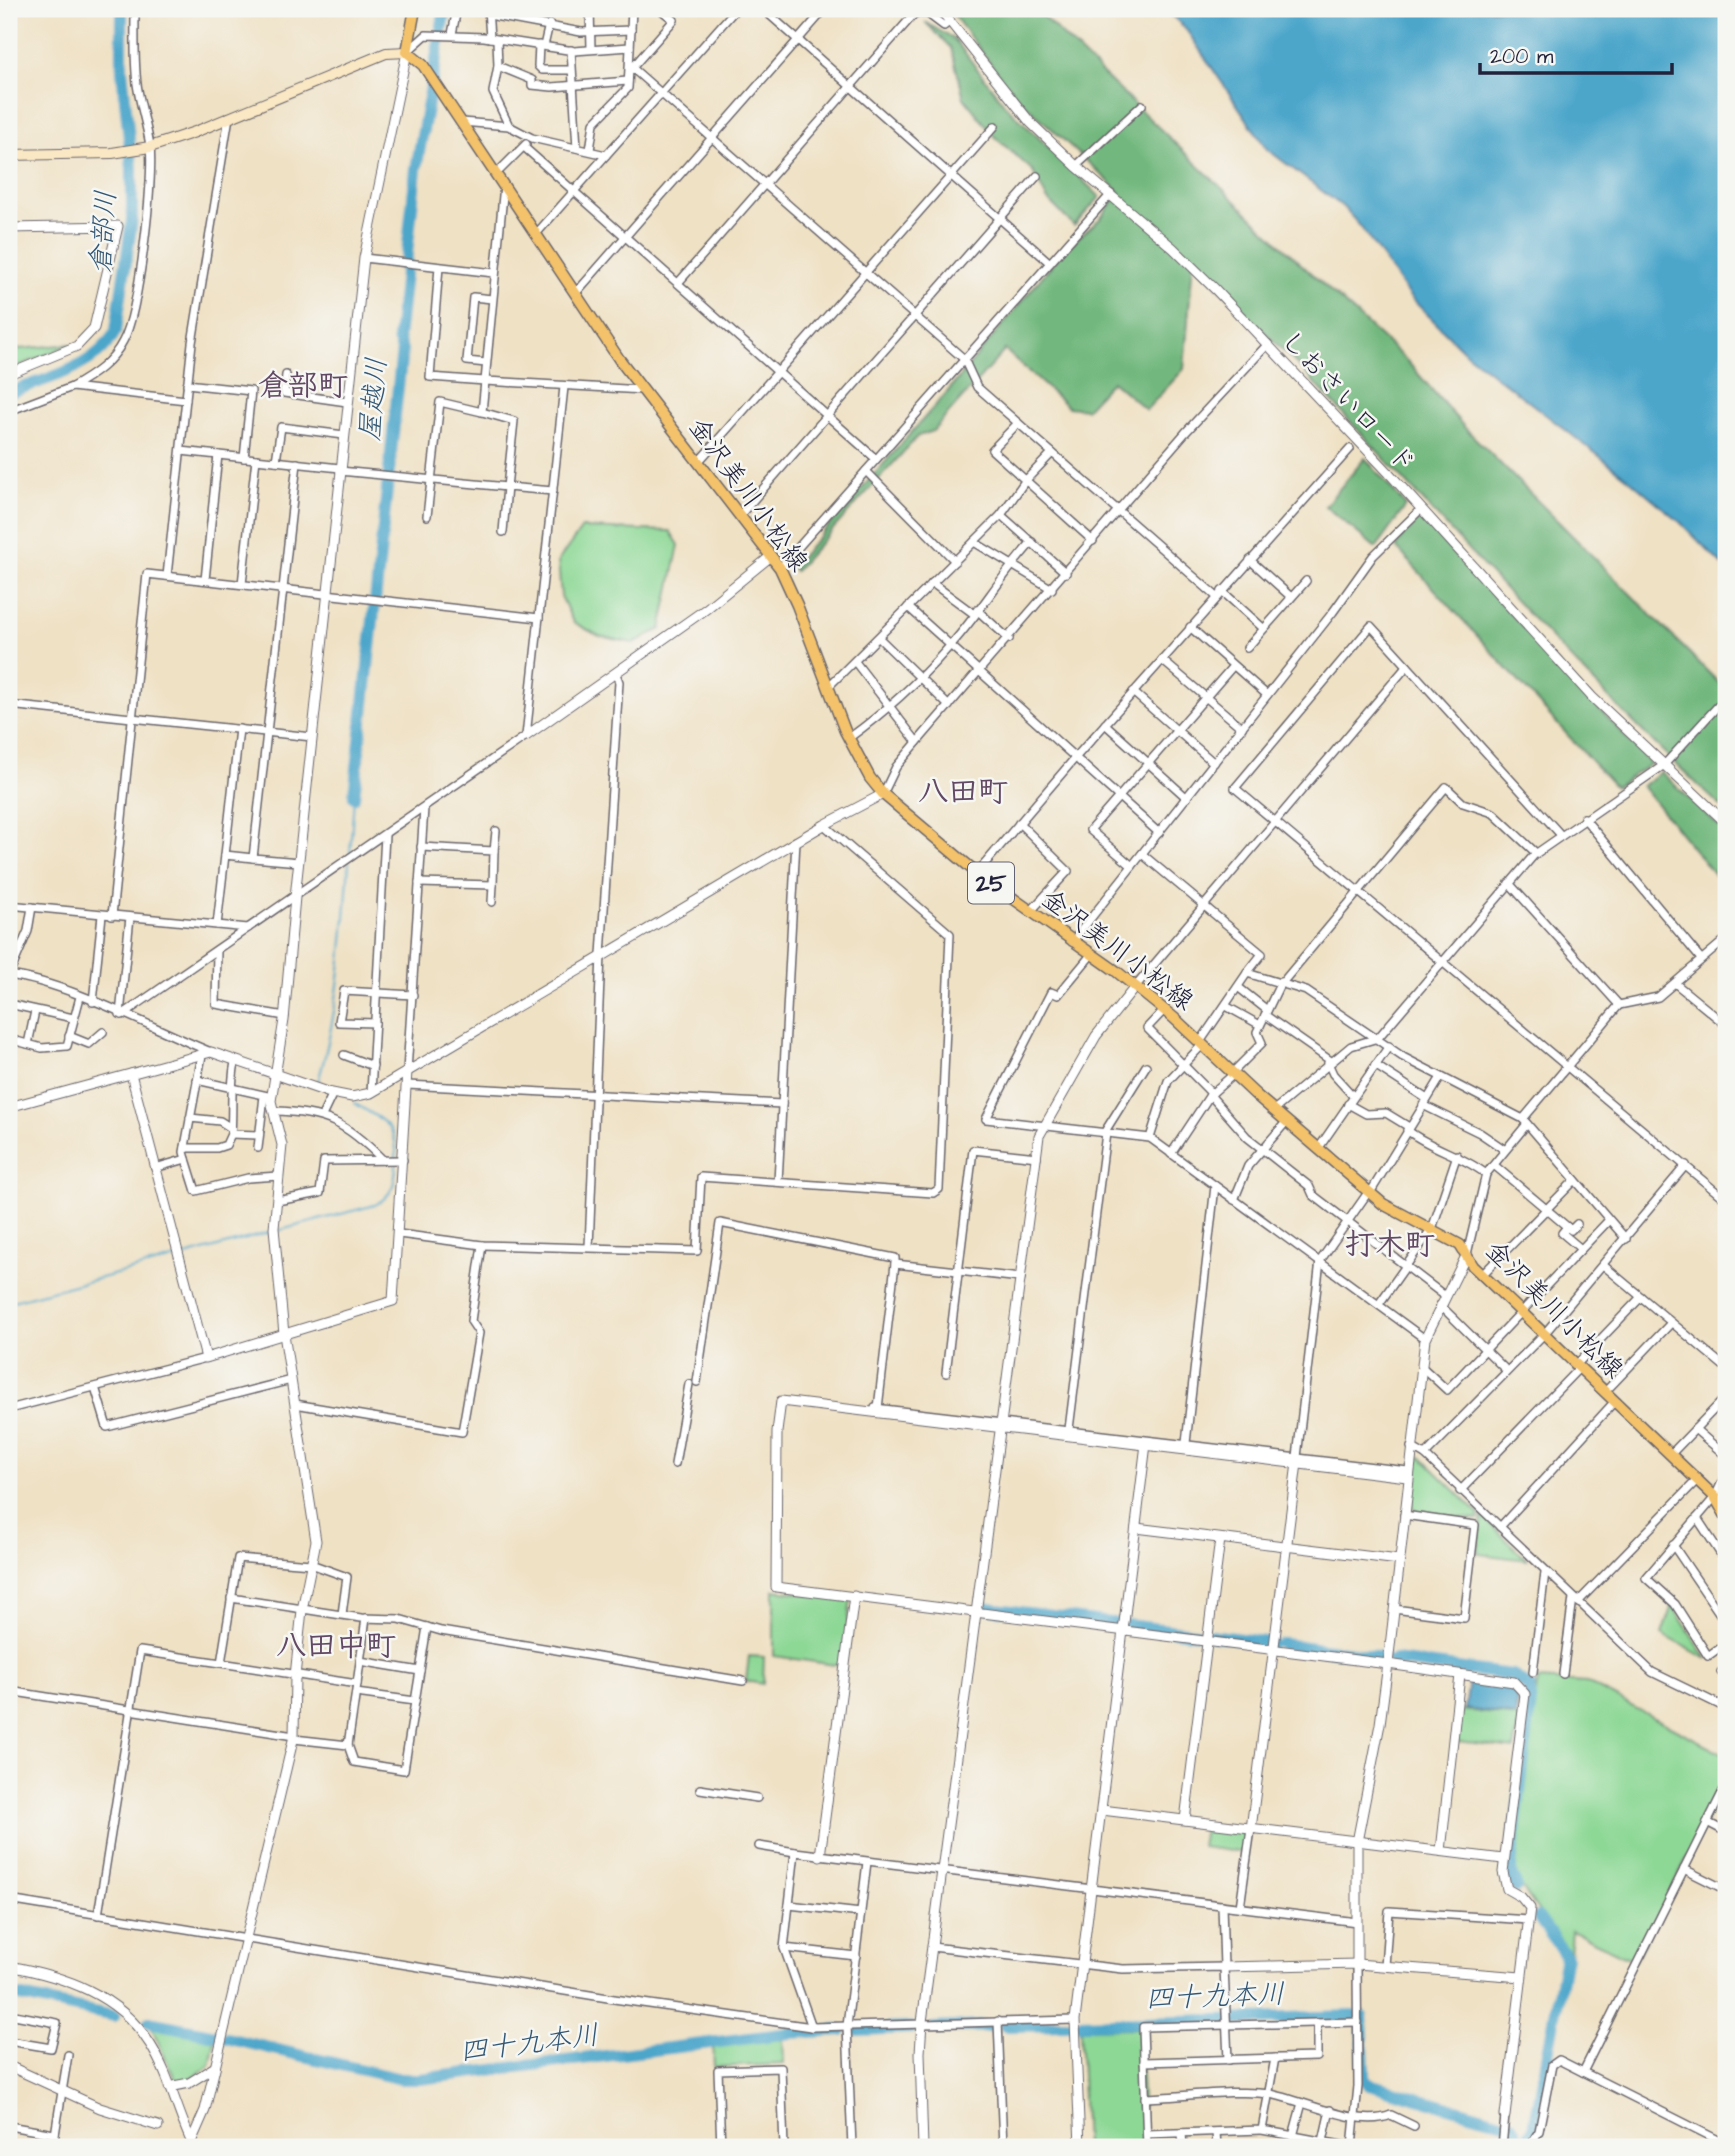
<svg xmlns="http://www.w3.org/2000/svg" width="1735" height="2156" viewBox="0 0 1735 2156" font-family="'Architects Daughter','Klee One',sans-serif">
	<rect width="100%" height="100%" fill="#f6f6f2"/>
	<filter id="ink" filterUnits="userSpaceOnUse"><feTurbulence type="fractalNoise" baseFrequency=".0143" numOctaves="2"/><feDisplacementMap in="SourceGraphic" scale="14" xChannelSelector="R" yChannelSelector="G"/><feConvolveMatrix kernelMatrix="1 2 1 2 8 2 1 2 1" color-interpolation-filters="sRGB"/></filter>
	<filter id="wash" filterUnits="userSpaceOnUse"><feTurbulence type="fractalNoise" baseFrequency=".00686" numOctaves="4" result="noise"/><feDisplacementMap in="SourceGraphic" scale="28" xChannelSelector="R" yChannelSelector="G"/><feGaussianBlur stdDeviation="1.57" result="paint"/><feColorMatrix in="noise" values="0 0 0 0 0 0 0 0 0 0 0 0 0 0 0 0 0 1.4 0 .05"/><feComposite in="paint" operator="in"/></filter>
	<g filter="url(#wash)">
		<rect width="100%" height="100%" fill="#efe1c4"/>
		<g fill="#8dd895" stroke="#587d68" stroke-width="2">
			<polygon points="72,344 9,370 9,350"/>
			<polygon points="582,528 670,531 679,545 661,629 633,643 599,636 573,622 561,596 558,561"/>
			<polygon points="1421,1457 1479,1514 1478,1520 1418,1513 1412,1506 1416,1461"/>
			<polygon points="1482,1516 1527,1560 1478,1554"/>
			<polygon points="774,1590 851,1599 842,1666 774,1656"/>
			<polygon points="1672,1605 1707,1659 1662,1634"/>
			<polygon points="749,1656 764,1657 763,1684 746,1681"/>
			<polygon points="1537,1680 1587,1683 1726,1755 1726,1781 1635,1961 1572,1931 1570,1955 1513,1875"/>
			<polygon points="1461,1710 1519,1717 1514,1749 1457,1742"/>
			<polygon points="1204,1828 1248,1833 1245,1853 1201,1847"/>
			<polygon points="150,2024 215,2040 210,2066 189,2079 176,2081"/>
			<polygon points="1139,2028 1144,2147 1085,2147 1080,2029"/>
			<polygon points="783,2037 784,2064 714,2067 713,2047"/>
		</g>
		<g fill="#72b87e" stroke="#4a6d5c" stroke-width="2">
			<path d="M949 9H1035L1302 265 1407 361 1465 428 1726 690V811C1580 677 1449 528 1314 382 1275 341 1233 302 1193 262L1184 369 1146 410 1112 381 1086 409 1068 407 1005 350 933 431 918 436 795 571 792 567 949 390 1064 250 1100 219 1120 192 1014 94Z"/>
			<polygon points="925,22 955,40 1006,106 1100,197 1074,226 1047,199 1032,170 996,138 964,98 951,48"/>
			<polygon points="1365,458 1406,506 1376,548 1325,506"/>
			<polygon points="1417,514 1651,764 1615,787 1396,547"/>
			<polygon points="1661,772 1726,833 1726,889 1642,786"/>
		</g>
		<g fill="#4ca6ca" stroke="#376482" stroke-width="2">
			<polygon points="1165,9 1726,9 1726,569 1680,522 1629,479 1467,354 1410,297 1360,226 1343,207 1267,149 1185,28"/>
			<polygon points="1469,1682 1511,1688 1517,1697 1516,1716 1465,1709"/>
		</g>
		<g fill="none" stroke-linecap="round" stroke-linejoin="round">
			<g stroke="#4ca6ca" stroke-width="2">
				<polyline points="350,853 354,797"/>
				<path d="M318 1082C339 1010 344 938 349 862"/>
				<path d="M354 1103C381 1120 398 1123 396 1158"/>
				<path d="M277 1231 375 1205C393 1195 395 1184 396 1164"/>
				<polyline points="182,1257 271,1232"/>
				<polyline points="9,1302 177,1258"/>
			</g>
			<g stroke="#4ca6ca" stroke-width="12">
				<path d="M9 393C46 378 98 368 116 330L132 220V168L122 70V9"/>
				<polyline points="354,797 402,350 398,339 416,169 445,9"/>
				<polyline points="987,1608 1119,1624"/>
				<polyline points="1127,1625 1201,1634"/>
				<polyline points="1210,1635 1271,1643"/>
				<polyline points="1282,1644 1383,1657"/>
				<polyline points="1394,1660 1512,1675 1529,1687 1531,1700 1511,1865 1511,1874 1517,1887"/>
				<polyline points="9,1994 114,2016"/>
				<polyline points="1362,2016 1364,2079 1369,2084 1512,2125 1516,2132 1513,2147"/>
				<polyline points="149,2022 216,2035"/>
				<polyline points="1079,2024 1353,2016"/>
				<polyline points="1005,2026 1067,2025"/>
				<polyline points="934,2028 990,2026"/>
				<polyline points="855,2030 911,2028"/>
				<polyline points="227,2038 401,2079 420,2079 790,2033 841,2030"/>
				<polyline points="1520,2147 1534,2128 1566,1956 1538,1917"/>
			</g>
		</g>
	</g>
	<g filter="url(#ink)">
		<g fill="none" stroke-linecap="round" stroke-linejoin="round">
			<g stroke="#6a656b" stroke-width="10">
				<g id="minor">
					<polyline points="488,9 490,38"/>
					<polyline points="564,9 632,10"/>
					<polyline points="590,9 591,49"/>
					<polyline points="763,9 1050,263"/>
					<polyline points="489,15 581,32 631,30"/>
					<polyline points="452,34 457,9"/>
					<polyline points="497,40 498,66 493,92 509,126"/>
					<polyline points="539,45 538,66 542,70 571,70"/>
					<polyline points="544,46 549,24"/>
					<polyline points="571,50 577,148"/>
					<polyline points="408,51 426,35 484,37 574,51 630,47"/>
					<polyline points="498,66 532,80 532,85 552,87 628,81"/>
					<polyline points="630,66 964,359 977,387 1217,597"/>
					<polyline points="632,68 674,20 660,9"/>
					<polyline points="462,122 509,126 532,138 606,155"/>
					<polyline points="524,147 876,459"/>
					<polyline points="590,150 594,123 628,88 632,9"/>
					<polyline points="1076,166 1142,105"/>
					<polyline points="497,173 526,144"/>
					<polyline points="504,185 485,381 643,390"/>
					<polyline points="536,234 736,9"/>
					<polyline points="364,258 494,273"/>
					<polyline points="678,283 915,13 928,14 944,26 950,21"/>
					<polyline points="575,294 825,9"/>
					<polyline points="486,363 467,361 473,297 492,299"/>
					<polyline points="286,375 284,393 347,402"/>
					<polyline points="187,384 251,391 244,458"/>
					<path d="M72 387C93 375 112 363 123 341 139 313 154 180 150 146 147 125 140 105 137 84 134 59 135 34 135 9"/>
					<polyline points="9,411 72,387 186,400"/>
					<polyline points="1018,423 992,450 1093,541"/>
					<polyline points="181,451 340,468"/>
					<polyline points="700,460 995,126"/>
					<polyline points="276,461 281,427 344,435"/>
					<polyline points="340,471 507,487 514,421 482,412 485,381 430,377 439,267"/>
					<polyline points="866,471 955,561"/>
					<polyline points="741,514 1037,176"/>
					<polyline points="1001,515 1066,573"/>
					<polyline points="427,516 440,402 482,412"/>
					<polyline points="503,532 507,487 553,491"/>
					<polyline points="974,542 1052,589"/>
					<polyline points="1250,560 1291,597"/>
					<polyline points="780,568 1111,194"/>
					<polyline points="167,576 192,343 229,117"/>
					<polyline points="205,580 218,455"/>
					<polyline points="932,583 974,614"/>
					<polyline points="242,584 256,459"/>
					<polyline points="1222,591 1263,628"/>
					<polyline points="908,607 1159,833"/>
					<polyline points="977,610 1009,639"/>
					<polyline points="1190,627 1267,695"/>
					<polyline points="879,638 949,706"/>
					<polyline points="1247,648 1306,581"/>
					<polyline points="1162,660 1242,728"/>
					<polyline points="856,663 917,742"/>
					<polyline points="829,686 1001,515 1025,481 1052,453"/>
					<polyline points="1133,692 1214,763"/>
					<polyline points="9,705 312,737"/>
					<polyline points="1105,724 1187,798"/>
					<path d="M849 738C885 712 918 682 948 648 979 615 1001 575 1032 542"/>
					<polyline points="883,794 896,767 924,734 1185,433 1268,344"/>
					<polyline points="1584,818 1701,959"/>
					<polyline points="1019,823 1068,871 1030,912"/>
					<polyline points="1560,834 1371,626 1235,788 1726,1200"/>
					<polyline points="494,851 496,831"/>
					<polyline points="1142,854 1262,954 1247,973"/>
					<polyline points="225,855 239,729"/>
					<polyline points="253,858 299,862"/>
					<polyline points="1132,866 1090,830 1233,666"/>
					<polyline points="977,869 977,873 1075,758 1350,449"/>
					<polyline points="419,883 493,885 494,851 421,847"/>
					<polyline points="1509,883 1619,1005"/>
					<polyline points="492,902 493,885"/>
					<polyline points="9,905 248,928"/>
					<polyline points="112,916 147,574 539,618"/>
					<polyline points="217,925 225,855 253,858 297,463"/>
					<polyline points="1072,942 1333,612 1373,556 1420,510"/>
					<polyline points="217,950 216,1004 285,1016"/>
					<polyline points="1091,955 1058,995 1051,992 986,1119 1150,1138 1425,1339"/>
					<path d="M9 975C69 983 152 1028 211 1052"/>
					<polyline points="9,975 28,931 32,907"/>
					<polyline points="1282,983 1446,787 1463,803 1493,813 1536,853"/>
					<polyline points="1676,984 1726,1025"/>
					<polyline points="1135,987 1407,666"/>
					<polyline points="1238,987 1267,1010"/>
					<polyline points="93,1002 102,915"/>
					<polyline points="9,1004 73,1018"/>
					<polyline points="1619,1005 1658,997 1726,939"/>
					<polyline points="1226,1006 1260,1025"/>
					<polyline points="1164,1010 1147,1028 1212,1094"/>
					<polyline points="120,1014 130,917"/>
					<polyline points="122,1015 526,736 564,387"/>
					<polyline points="1265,1015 1331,1061"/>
					<polyline points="375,1023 339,1022 344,991 413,995"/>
					<polyline points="69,1036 89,1044 103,1032"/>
					<polyline points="9,1039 42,1048 67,1046 80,997"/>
					<polyline points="1200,1042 1247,973 1306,991 1403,1057 1523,1119 1626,1239"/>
					<polyline points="28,1044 35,1011"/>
					<polyline points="344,1055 373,1066"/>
					<path d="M235 1062C230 1087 233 1108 231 1134L258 1135"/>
					<polyline points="1328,1063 1333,1074 1353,1096"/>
					<polyline points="1375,1065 1427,1099"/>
					<polyline points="407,1071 424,808"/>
					<polyline points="1234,1071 1262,1043 1257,1032 1281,982"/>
					<polyline points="197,1080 272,1097"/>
					<polyline points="407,1085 782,1104"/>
					<polyline points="371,1093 385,835"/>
					<polyline points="1210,1095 1247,1137 1309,1186 1313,1195 1445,1296"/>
					<polyline points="1348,1104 1366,1114 1386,1113 1409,1127"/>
					<polyline points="1423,1105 1480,1133 1505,1150"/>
					<polyline points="1274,1110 1351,1046 1378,1038 1534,855 1664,765 1726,697"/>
					<path d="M274 1111C326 1112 346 1123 383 1160"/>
					<polyline points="322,1116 333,1093"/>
					<polyline points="190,1118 220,1121 231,1128"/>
					<polyline points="1523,1119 1619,1005"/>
					<path d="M1407 1130C1431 1149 1462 1155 1486 1174"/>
					<polyline points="1104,1133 1146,1066"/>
					<polyline points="1150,1138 1168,1081 1203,1044"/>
					<polyline points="185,1148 217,1148 226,1145 231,1134"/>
					<polyline points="258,1148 264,1096"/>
					<polyline points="1318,1149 1389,1046"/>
					<polyline points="1171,1154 1210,1095 1235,1073"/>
					<polyline points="186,1159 184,1152 202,1055"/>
					<polyline points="1494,1165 1571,1230 1577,1224"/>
					<polyline points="155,1168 186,1159 196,1191 248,1178 279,1176"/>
					<polyline points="778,1182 796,841"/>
					<polyline points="1370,1193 1441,1077"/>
					<polyline points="1234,1200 1248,1166 1287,1121"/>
					<polyline points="277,1201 320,1193 324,1161 403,1160"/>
					<polyline points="1567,1227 1562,1233 1581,1249"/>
					<polyline points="399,1234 482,1245 697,1251 701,1177 933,1193 939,1189 950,934 824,825"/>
					<polyline points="589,1247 601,955 619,682 616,674"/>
					<polyline points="1467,1254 1486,1174 1527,1124"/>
					<polyline points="1603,1265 1726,1368"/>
					<polyline points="1482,1275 1575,1180"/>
					<polyline points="1379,1304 1432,1229 1457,1155"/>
					<polyline points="1440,1305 1507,1371"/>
					<polyline points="1576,1365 1641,1297"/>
					<polyline points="1422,1367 1447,1390 1609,1220"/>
					<polyline points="946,1373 973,1150 1037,1157"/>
					<polyline points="697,1382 720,1223 895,1258 895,1264"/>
					<polyline points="95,1387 107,1427 291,1380"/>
					<polyline points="1605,1392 1671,1323"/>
					<polyline points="295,1404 462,1432 479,1333 471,1321 482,1245"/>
					<polyline points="875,1408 1408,1471"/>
					<polyline points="878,1408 895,1264 1021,1278"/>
					<polyline points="9,1409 206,1358"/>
					<polyline points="1069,1429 1106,1133"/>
					<polyline points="1695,1429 1726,1456"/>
					<polyline points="1186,1443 1215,1186"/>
					<polyline points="1411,1447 1425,1455 1652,1672 1726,1708"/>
					<polyline points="1425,1455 1545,1333 1686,1165"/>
					<polyline points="1670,1455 1726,1397"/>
					<polyline points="1297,1457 1320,1261 1369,1191"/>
					<polyline points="675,1464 689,1384"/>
					<polyline points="1726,1473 1715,1497 1646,1578 1675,1604 1708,1656 1726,1643"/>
					<polyline points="1460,1491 1579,1368"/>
					<polyline points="1697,1518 1726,1562"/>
					<polyline points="1500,1527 1615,1401"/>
					<polyline points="1673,1545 1726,1623"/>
					<polyline points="231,1598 361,1618 399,1619 441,1631 743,1681"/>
					<polyline points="1578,1602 1696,1481"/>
					<polyline points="1394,1609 1464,1618 1475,1525 1404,1515"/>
					<polyline points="342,1614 347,1577 311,1564 238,1558 221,1663 357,1684 366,1618"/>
					<polyline points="360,1661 420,1671"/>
					<polyline points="1533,1672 1545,1572"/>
					<polyline points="1721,1672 1726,1677"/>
					<polyline points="1563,1674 1573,1598"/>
					<polyline points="357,1684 348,1745 354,1762 404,1770 427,1627"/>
					<polyline points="9,1691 294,1736"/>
					<polyline points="356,1693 415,1701"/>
					<polyline points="294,1739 348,1745"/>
					<polyline points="700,1789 757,1798"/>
					<polyline points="1707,1822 1726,1832"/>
					<polyline points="759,1846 795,1852"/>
					<polyline points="1684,1869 1726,1890"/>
					<polyline points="9,1900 614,1999 812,2027 1075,2020"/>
					<polyline points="789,1905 861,1913"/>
					<polyline points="1222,1905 1224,1967"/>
					<polyline points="1240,1907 1251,1829"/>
					<polyline points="98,1915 140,1651 221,1663"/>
					<polyline points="932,1947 1123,1969 1224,1967 1228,2060"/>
					<polyline points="784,1948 856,1956"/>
					<polyline points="1385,1966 1389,1911 1529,1920"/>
					<polyline points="9,2014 57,2023 51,2048 9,2041"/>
					<polyline points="998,2021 1003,2147"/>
					<polyline points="812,2027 784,1948 795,1852 1357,1922"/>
					<polyline points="1144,2062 1317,2057 1317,2023"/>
					<polyline points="1583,2072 1726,1785"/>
					<path d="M1145 2098C1180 2097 1238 2089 1270 2094 1304 2100 1359 2129 1391 2115L1414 2126"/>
					<polyline points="9,2126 54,2134"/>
					<polyline points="1262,2130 1352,2147"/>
					<polyline points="1216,2132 1217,2147"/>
					<polyline points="1182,2133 1183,2147"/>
					<polyline points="1147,2134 1262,2130 1275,2058"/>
					<polyline points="1293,2136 1302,2103"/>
					<polyline points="1323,2141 1330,2110"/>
					<polyline points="53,2147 68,2055"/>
					<polyline points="721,2147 718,2070 781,2068 784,2147"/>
					<polyline points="852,2147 847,2026 867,1862"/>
					<polyline points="1147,2147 1143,2027 1358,2022"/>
					<polyline points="1352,2147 1358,2086 1357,1964"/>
					<polyline points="1502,2147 1505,2116"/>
					<polyline points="1529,2147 1539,2131 1552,2065 1559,2060 1726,2144"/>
				</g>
			</g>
			<g stroke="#6a656b" stroke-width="11">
				<g id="tertiary">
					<polyline points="940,9 1030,122 1076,166 1173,248 1216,290 1388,472 1592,697 1726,823"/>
					<polyline points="9,228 118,226 94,328 77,346 9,374"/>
					<polyline points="526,736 706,609 771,556"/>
					<polyline points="131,1074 206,1358 393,1301 407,1071"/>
					<polyline points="9,1107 211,1052 327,1092 352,1097 371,1093 824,825 883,794"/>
					<polyline points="1467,1254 1425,1339 1388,1664 1514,1682 1525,1694 1503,1872 1507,1889 1521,1897 1530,1908 1505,2116"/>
					<polyline points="1136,1528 1399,1560"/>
					<polyline points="1102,1810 1503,1859"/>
					<polyline points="1185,1820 1220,1539"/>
					<polyline points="1251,1829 1297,1463"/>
					<polyline points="1441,1851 1460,1675"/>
					<polyline points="820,1856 854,1596"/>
					<polyline points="1357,1964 1357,1842 1380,1724 1388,1664 776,1587 777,1432 781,1401 1407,1477"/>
					<path d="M9 1966C63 1976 119 1994 150 2044 169 2074 177 2111 192 2143"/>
					<polyline points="1224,1967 1357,1964 1521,1977"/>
					<polyline points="9,2066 100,2108 158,2126"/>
					<polyline points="169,2087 189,2083 215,2067"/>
					<polyline points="191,2142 205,2110 294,1736 295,1676 302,1610 316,1541 284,1334 274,1228 282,1145 271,1101 284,1020 295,897 364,258 407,52"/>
					<polyline points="923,2147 920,2053 922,2022 1039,1136 1096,1036 1135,987"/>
					<polyline points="1080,2147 1075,2020 1146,1444"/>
				</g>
			</g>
			<g stroke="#6a656b" stroke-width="12">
				<polyline id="secondary" points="9,155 112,153 150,147 195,132 386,53 407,52"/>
			</g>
			<g stroke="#6a656b" stroke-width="13">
				<polyline id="primary" points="415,9 407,52 423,65 619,359 780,568 797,605 845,731 870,778 883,794 977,873 1116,971 1174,1018 1256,1095 1383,1204 1460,1245 1473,1266 1715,1497 1726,1516"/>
			</g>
			<use href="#minor" stroke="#fff" stroke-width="7"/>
			<use href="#tertiary" stroke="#fff" stroke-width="9"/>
			<use href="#secondary" stroke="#fae7c3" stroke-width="10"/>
			<use href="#primary" stroke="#f3c26a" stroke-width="10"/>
		</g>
	</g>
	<g text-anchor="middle" stroke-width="5" stroke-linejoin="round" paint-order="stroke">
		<rect fill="#f6f6f2" stroke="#626272" stroke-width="2" x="968" y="862.5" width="46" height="41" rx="5"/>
		<g font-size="24" font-weight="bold" fill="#22223b">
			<text x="991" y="891">25</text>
		</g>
		<g font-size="26" fill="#22223b" stroke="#f6f6f2">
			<text transform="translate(1349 401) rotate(47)" y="9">しおさいロード</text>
			<text transform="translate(749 494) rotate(54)" y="9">金沢美川小松線</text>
			<text transform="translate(1118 949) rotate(37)" y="9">金沢美川小松線</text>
			<text transform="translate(1555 1309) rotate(45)" y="9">金沢美川小松線</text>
		</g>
		<g font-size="28" font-style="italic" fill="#335774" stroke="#f6f6f2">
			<text transform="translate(102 232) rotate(-86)" y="10">倉部川</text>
			<text transform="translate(372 399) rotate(-85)" y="10">屋越川</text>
			<text transform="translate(1215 1995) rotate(-2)" y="10">四十九本川</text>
			<text transform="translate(529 2042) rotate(-7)" y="10">四十九本川</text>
		</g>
		<g font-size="30" font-weight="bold" fill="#624964" stroke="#f6f6f2">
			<text x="303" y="395">倉部町</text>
			<text x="963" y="801">八田町</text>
			<text x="1390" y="1254">打木町</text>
			<text x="336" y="1655">八田中町</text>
		</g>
	</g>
	<rect width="1735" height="2156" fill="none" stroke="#f6f6f2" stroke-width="35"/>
	<path d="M1480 63v10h192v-10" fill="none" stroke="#22223b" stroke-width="3.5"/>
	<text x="1490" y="63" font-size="21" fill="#22223b" stroke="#f6f6f2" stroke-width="5" paint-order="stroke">200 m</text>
</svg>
